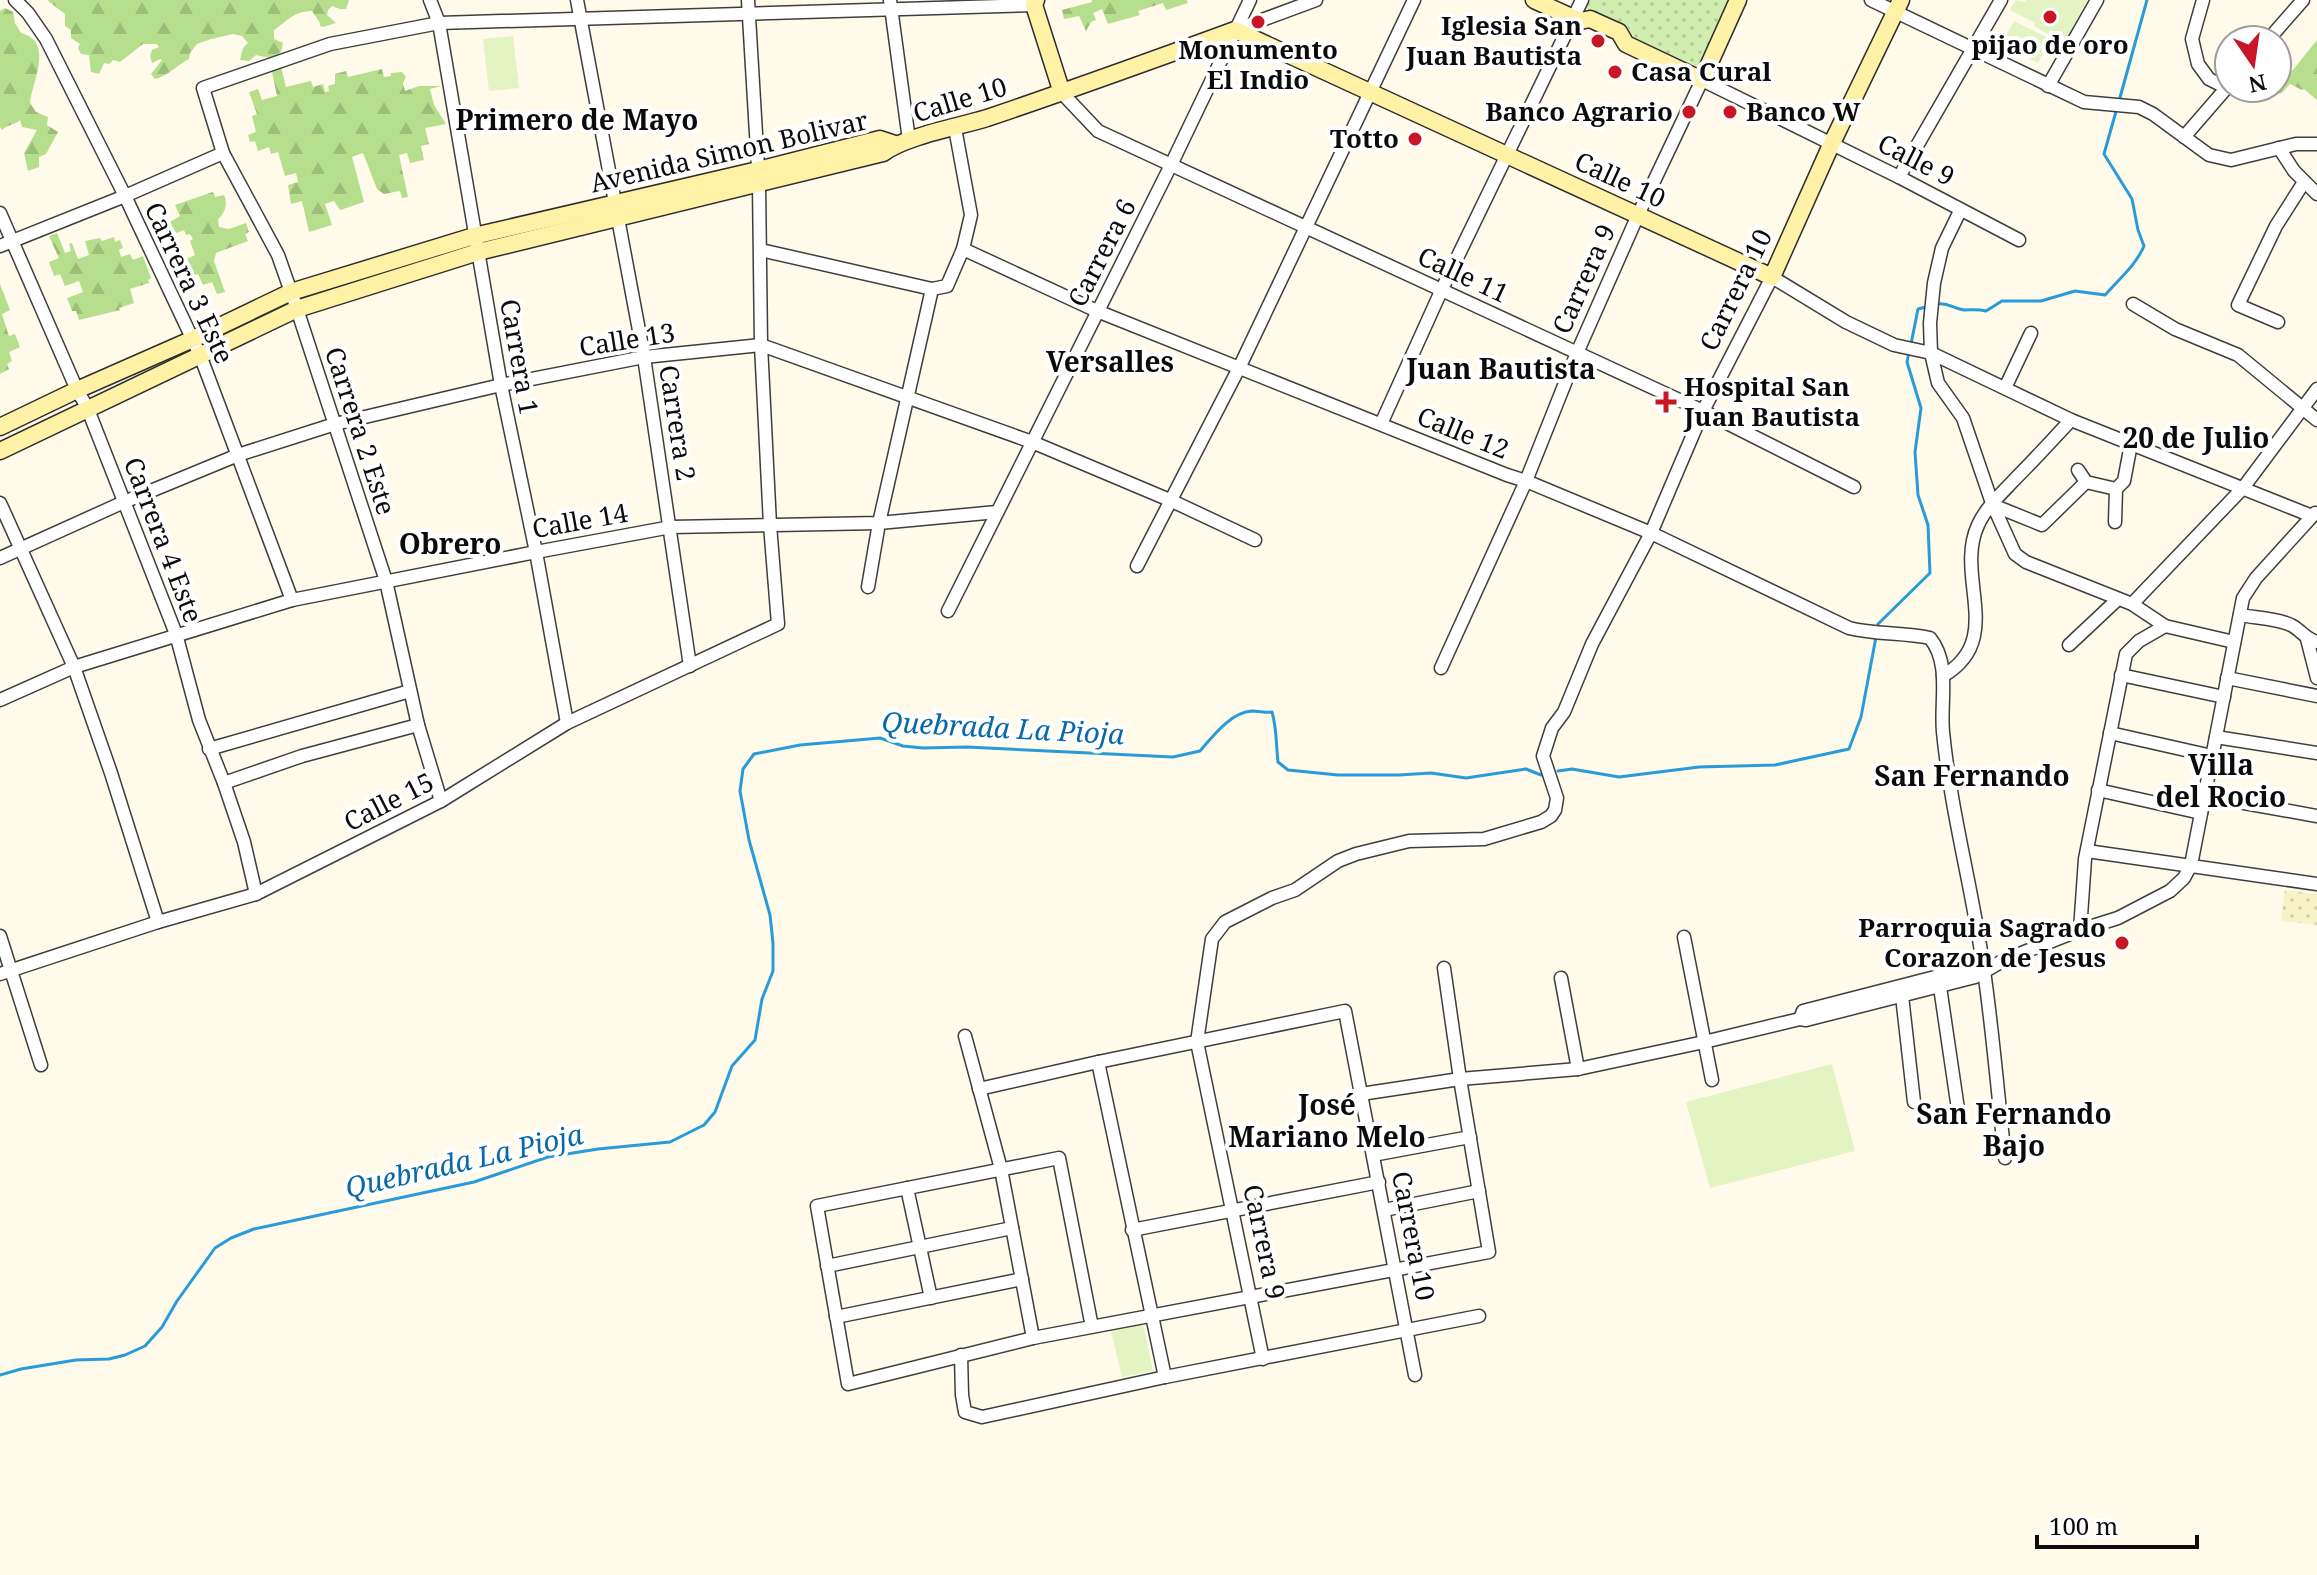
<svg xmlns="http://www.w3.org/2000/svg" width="2317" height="1575" viewBox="0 0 2317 1575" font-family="'Noto Serif',serif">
	<defs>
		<pattern id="farmland-dots" width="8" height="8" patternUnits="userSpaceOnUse" patternTransform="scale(2)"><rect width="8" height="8" fill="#f8f2c7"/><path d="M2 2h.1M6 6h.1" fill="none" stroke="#d3ceaa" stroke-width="1.8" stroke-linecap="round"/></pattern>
		<pattern id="green-dots" width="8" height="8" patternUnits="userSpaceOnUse" patternTransform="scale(2)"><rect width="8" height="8" fill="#d2edb0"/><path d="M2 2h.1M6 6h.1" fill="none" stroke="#b3ca96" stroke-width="1.8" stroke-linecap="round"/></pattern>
		<pattern id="forest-firs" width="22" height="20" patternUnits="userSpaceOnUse" patternTransform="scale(2)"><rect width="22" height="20" fill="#b6df8d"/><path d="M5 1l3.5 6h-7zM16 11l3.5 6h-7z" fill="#9bbe78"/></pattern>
	</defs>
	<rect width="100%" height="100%" fill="#fffaea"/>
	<polygon fill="url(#farmland-dots)" points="2285,890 2317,894 2317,925 2281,921"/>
	<polygon fill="url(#green-dots)" points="1588,0 1730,0 1699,68 1636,41 1627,26 1584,8"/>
	<g fill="url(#forest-firs)">
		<path d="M47 0H349L346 9H340L332 6 328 10 327 15 336 23 323 27 320 26V23L312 11C292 12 289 20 274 30V39L283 43 281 52C272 58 266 58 256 55L249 61 240 60 243 48 248 43 242 36 233 34 211 39 197 44 190 53 189 59C177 65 168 76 155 79L151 74 162 60 160 59 152 63 150 56 152 50 159 47 157 44H143L120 62 113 60 109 64 104 63 99 74 91 72 89 55 81 54 78 48 80 44 71 38V30L65 26V14Z"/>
		<polygon points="1092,0 1187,0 1188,3 1166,10 1163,3 1138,11 1140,15 1108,24 1102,9 1093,13 1096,20 1091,22 1086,31 1079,16 1064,19 1062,10 1092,2"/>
		<path d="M5 8 13 12 15 23 21 33C54 42 33 80 30 103L36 112 48 117 47 125 58 132 46 154 39 157V167L28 171 24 153 37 130 22 127 20 120C14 125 7 125 2 130L0 127V11Z"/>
		<polygon points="2317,40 2317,100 2304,89 2302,90 2290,84 2282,93 2273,95 2266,89 2277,88 2277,73 2283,65 2292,71"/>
		<polygon points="281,67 286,87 311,81 313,87 323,84 325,92 329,91 328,86 335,84 335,74 346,71 348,77 382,69 384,77 391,76 391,73 402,72 406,77 403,83 405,91 419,86 442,86 430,89 434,105 446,124 425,128 429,144 421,146 424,160 410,163 407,153 399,155 408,197 402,198 400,191 384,194 377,189 363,153 352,157 364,202 340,210 334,201 325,204 332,225 309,232 302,201 291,204 288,185 298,182 296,173 285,176 278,152 271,154 269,147 258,151 255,141 250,142 248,135 256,132 252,116 257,114 249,92 258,89 262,100 277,96 272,72"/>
		<path d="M213 192 215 197 224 195C228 204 225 213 218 219L219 227 229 229 246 223 249 232 245 234 248 241 216 253 214 261 225 292 217 294 212 282 203 285 198 274 186 278 182 269 190 266 187 259 195 255 190 241 193 239 190 234 186 235 184 230 176 233 170 222 180 216 175 205Z"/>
		<polygon points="57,233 65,253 71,251 69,244 72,243 78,259 89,255 85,241 100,238 102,241 114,237 115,242 120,240 123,248 119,250 121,257 130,254 133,260 143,256 151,278 148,280 149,283 130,289 134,303 119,308 120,310 79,320 76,311 72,311 67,298 83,292 79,281 65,286 60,274 54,276 49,262 59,258 49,236"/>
		<polygon points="0,284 10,310 2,314 9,336 15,334 20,347 9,352 12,361 7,364 9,369 0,374"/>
	</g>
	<g fill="#e4f3c2">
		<polygon points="2015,0 2025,2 2026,0 2087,0 2067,38 2051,30 2048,34 2034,26 2035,23 2010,10"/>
		<polygon points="2014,21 2050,39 2038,63 2001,45"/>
		<polygon points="513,36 519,88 489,91 483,39"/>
		<polygon points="1832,1064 1855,1151 1710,1188 1686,1102"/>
		<polygon points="1143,1324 1153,1371 1122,1377 1111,1331"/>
	</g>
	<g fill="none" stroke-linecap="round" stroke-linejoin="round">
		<g stroke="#289bda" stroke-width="3">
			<polyline points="2119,101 2147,0"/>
			<path d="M1937 304C1949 302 1953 309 1964 310 1972 310 1978 309 1986 311L2002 301H2041L2075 291 2105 295C2119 279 2136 265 2144 246L2138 230 2132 199 2104 154 2117 108"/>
			<polyline points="1911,344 1918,309 1930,306"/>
			<polyline points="1877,630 1878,624 1930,573 1928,525 1918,495 1915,452 1921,408 1907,362 1909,352"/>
			<polyline points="1558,771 1572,769 1619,777 1699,767 1775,765 1849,749 1861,717 1876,637"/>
			<path d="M0 1375 21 1369 76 1360 109 1359 125 1355 145 1346 162 1327 177 1301 215 1248 231 1238 254 1229 474 1182 548 1157 598 1149 670 1142 704 1125 715 1112 732 1066 755 1040 762 999 773 971V943L770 915 749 840 740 791 743 769 754 754 800 745 880 738 903 746 923 748 967 747 1173 757 1200 751C1213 736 1231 712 1252 711 1259 711 1266 713 1272 712 1277 729 1276 745 1278 762L1288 770 1338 775H1399L1431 773 1466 778 1526 769 1541 775"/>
		</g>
		<g stroke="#3e3e3e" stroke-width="15">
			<g id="street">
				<polyline points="15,0 28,13 46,39 125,196 200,355 292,600"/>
				<polyline points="430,0 439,23 501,385 536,552 567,723"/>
				<polyline points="577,0 644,357 690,666"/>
				<polyline points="890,0 909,140"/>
				<polyline points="1871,0 2084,102 2139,107 2153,114 2209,155 2231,160 2296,144 2317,144"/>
				<polyline points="2203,0 2192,39 2198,64 2209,79 2227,88"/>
				<polyline points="1235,30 1316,0"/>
				<polyline points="2268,40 2303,0"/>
				<polyline points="2048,86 2097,0"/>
				<polyline points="1062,93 1098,131 1703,411 1854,487"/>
				<polyline points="2184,137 2229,85"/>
				<polyline points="2279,148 2294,171 2317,194"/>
				<polyline points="1899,177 2001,0"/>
				<polyline points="1960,211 1942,248 1934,283 1930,323 1931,353 1938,383 1963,418 1992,503 2015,554 2026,562 2132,604 2165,626 2234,642"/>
				<polyline points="0,213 77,390 87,407 176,634 199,720 224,783 244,842 256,894"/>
				<polyline points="0,246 125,196 223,153"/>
				<path d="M963 249 1097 311 1507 475 1526 481 1651 533 1849 628C1876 635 1903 632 1930 638 1951 664 1940 701 1943 732 1951 813 1973 891 1984 971 1993 1033 1998 1096 2005 1158"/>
				<polyline points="761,250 932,289 947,286 963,249 971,215 955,128"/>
				<polyline points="2133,304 2175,329 2238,355 2317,420"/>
				<polyline points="2278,322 2238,305 2276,226 2304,182"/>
				<polyline points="2005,388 2031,333"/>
				<polyline points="1381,424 1442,289 1582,0"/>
				<polyline points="2078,470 2086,482 2116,489"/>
				<polyline points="0,503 74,667 111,773 158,922"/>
				<polyline points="1995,510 2000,508 2042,525 2086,482"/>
				<polyline points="2115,522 2116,489 2124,481 2131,444"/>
				<polyline points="0,558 124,502 238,455 335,424 501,385 644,357 761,345 1032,442 1172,501 1255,540"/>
				<polyline points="1137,566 1240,366 1414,0"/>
				<polyline points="868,587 879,523 932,289"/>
				<polyline points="2132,604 2243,488 2317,389"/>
				<polyline points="948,611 1171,165 1250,0"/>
				<path d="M2240 615C2256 618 2276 618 2291 625 2301 630 2305 639 2317 642"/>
				<polyline points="2307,639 2317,678"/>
				<polyline points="2069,645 2118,599"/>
				<polyline points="1441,668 1526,481 1577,353 1638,215 1702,80 1899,177 2019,240"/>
				<polyline points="2121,675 2224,697"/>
				<path d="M1943 676C2006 639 1954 577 1978 525 1986 507 2003 492 2016 478 2035 459 2053 439 2071 420"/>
				<polyline points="2227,678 2317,696"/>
				<polyline points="0,700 74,667 292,600 536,552 671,527 879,523 997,512"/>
				<polyline points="2110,733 2212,756"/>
				<polyline points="2216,737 2317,753"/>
				<polyline points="209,749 410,691"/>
				<polyline points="224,783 302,756 418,725"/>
				<polyline points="2098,790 2201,813"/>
				<polyline points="2205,796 2317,816"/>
				<polyline points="441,801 418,725 386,581 297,309 278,255 223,153 203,88 330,44 439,23 1034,5"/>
				<polyline points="2087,851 2317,884"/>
				<polyline points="2080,930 2085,859 2126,654 2139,641 2165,626"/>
				<polyline points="0,936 41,1065"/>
				<polyline points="1684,937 1712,1080"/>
				<polyline points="0,974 158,922 256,894 441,801 567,723 778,624 770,525 761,345 759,184 748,0"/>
				<polyline points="1561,978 1578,1069"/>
				<polyline points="1940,987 1958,1109"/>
				<polyline points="1902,996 1914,1102"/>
				<polyline points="1800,1019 1803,1011 1970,968 1984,970"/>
				<polyline points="965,1036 1001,1169 1033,1338"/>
				<polyline points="1098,1062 1165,1377"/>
				<polyline points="979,1089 1098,1062 1345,1011 1415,1375"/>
				<polyline points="1361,1094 1460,1079 1578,1069 1704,1042 1800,1019 1806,1020 1975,977 2004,960 2080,930 2118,918 2170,891 2184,878 2191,865 2243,598 2256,578 2315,513"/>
				<polyline points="1373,1155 1470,1137"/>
				<polyline points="907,1188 931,1298"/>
				<polyline points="1384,1210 1479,1191"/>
				<polyline points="1132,1230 1379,1182"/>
				<polyline points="827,1266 1012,1228"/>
				<polyline points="836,1317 1022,1279"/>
				<polyline points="1092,1327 1059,1158 817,1206 848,1384 1033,1338 1489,1252 1460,1079 1444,968"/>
				<polyline points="961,1355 962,1395 965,1412 982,1417 1165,1377 1479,1316"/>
				<polyline points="1263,1359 1197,1042 1212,939 1225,922 1272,898 1295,890 1338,861 1356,854 1409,841 1484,839 1541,822 1551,816 1555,810 1557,798 1543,756 1552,728 1564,712 1592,644 1651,533 1703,411 1772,277 1846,322 1894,345 1931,353 2071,420 2312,516"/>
			</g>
		</g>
		<g stroke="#2d2d2d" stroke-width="19">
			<g id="secondary">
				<polyline points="1036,0 1034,5 1062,93"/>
				<polyline points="1534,0 1580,21 1590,19 1619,32 1626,44 1702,80 1738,0"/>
				<polyline points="0,427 77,390 193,339 291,292 474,236 758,170 880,139 895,144"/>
				<path d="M0 451 297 309 478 252 883 153C906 136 958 127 987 118 1070 90 1153 60 1235 30L1772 277 1831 145 1901 0"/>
			</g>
		</g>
		<use href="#street" stroke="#fff" stroke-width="12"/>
		<use href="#secondary" stroke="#fff1a5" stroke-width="16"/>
	</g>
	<g fill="#c81626" stroke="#fff" stroke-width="3">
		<circle cx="2050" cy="17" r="8"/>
		<circle cx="1258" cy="22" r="8"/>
		<circle cx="1598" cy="41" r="8"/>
		<circle cx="1615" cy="72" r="8"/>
		<circle cx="1689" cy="112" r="8"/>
		<circle cx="1730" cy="112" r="8"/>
		<circle cx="1415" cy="139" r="8"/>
		<path d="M1662 390h8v8h8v8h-8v8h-8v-8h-8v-8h8z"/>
		<circle cx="2122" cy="943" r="8"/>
	</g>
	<g text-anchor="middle" stroke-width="8" stroke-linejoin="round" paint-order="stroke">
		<g font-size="26" font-weight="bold" fill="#0b0b0b" stroke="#fff" text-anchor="end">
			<text x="1582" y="35">Iglesia San<tspan x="1582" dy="30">Juan Bautista</tspan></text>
			<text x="2050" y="54" text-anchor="middle">pijao de oro</text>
			<text x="1258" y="59" text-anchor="middle">Monumento<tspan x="1258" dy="30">El Indio</tspan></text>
			<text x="1631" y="81" text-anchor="start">Casa Cural</text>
			<text x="1673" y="121">Banco Agrario</text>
			<text x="1746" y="121" text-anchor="start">Banco W</text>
			<text x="1399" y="148">Totto</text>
			<text x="1684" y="396" text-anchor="start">Hospital San<tspan x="1684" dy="30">Juan Bautista</tspan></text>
			<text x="2106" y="937">Parroquia Sagrado<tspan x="2106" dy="30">Corazon de Jesus</tspan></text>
		</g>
		<g font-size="26" fill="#0b0b0b" stroke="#fff">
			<text transform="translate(960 100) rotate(-17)" y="9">Calle 10</text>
			<text transform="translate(729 152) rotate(-13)" y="9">Avenida Simon Bolivar</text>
			<text transform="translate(1916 160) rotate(27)" y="9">Calle 9</text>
			<text transform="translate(1620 180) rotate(25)" y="9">Calle 10</text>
			<text transform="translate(1102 253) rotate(-63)" y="9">Carrera 6</text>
			<text transform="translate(1463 275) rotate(25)" y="9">Calle 11</text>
			<text transform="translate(1584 279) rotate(-66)" y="9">Carrera 9</text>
			<text transform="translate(189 283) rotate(65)" y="9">Carrera 3 Este</text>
			<text transform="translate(1736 290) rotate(-64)" y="9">Carrera 10</text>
			<text transform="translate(627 340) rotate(-9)" y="9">Calle 13</text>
			<text transform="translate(519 357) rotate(80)" y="9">Carrera 1</text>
			<text transform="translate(677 423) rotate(81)" y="9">Carrera 2</text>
			<text transform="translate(360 431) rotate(72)" y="9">Carrera 2 Este</text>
			<text transform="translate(1463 433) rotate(22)" y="9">Calle 12</text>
			<text transform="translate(580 521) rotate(-10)" y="9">Calle 14</text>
			<text transform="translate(163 540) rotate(69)" y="9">Carrera 4 Este</text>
			<text transform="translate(389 802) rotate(-27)" y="9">Calle 15</text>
			<text transform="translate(1413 1236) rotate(79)" y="9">Carrera 10</text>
			<text transform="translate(1264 1242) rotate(78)" y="9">Carrera 9</text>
		</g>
		<g font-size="28" font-weight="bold" fill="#0b0b0b" stroke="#fff">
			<text x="577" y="130">Primero de Mayo</text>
			<text x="1110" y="372">Versalles</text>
			<text x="1501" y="379">Juan Bautista</text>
			<text x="2196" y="448">20 de Julio</text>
			<text x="450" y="554">Obrero</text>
			<text x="2221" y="775">Villa<tspan x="2221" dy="32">del Rocio</tspan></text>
			<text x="1972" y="786">San Fernando</text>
			<text x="1327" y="1115">José<tspan x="1327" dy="32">Mariano Melo</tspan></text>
			<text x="2014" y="1124">San Fernando<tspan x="2014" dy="32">Bajo</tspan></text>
		</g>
		<g font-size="28" font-style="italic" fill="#0969a8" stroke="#fff">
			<text transform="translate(1003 728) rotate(3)" y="10">Quebrada La Pioja</text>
			<text transform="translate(464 1161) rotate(-13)" y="10">Quebrada La Pioja</text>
		</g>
	</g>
	<g transform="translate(2253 64) rotate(167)"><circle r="38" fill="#ffffff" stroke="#9d9d9d" stroke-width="2"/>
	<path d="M0-6L14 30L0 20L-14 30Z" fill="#c81626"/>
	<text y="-12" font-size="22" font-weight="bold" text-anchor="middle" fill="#0b0b0b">N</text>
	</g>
	<path d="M2037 1535v12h160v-12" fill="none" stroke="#0b0b0b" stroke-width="4"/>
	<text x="2049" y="1535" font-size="24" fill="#0b0b0b" stroke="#ffffff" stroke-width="6" paint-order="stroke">100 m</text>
</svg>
